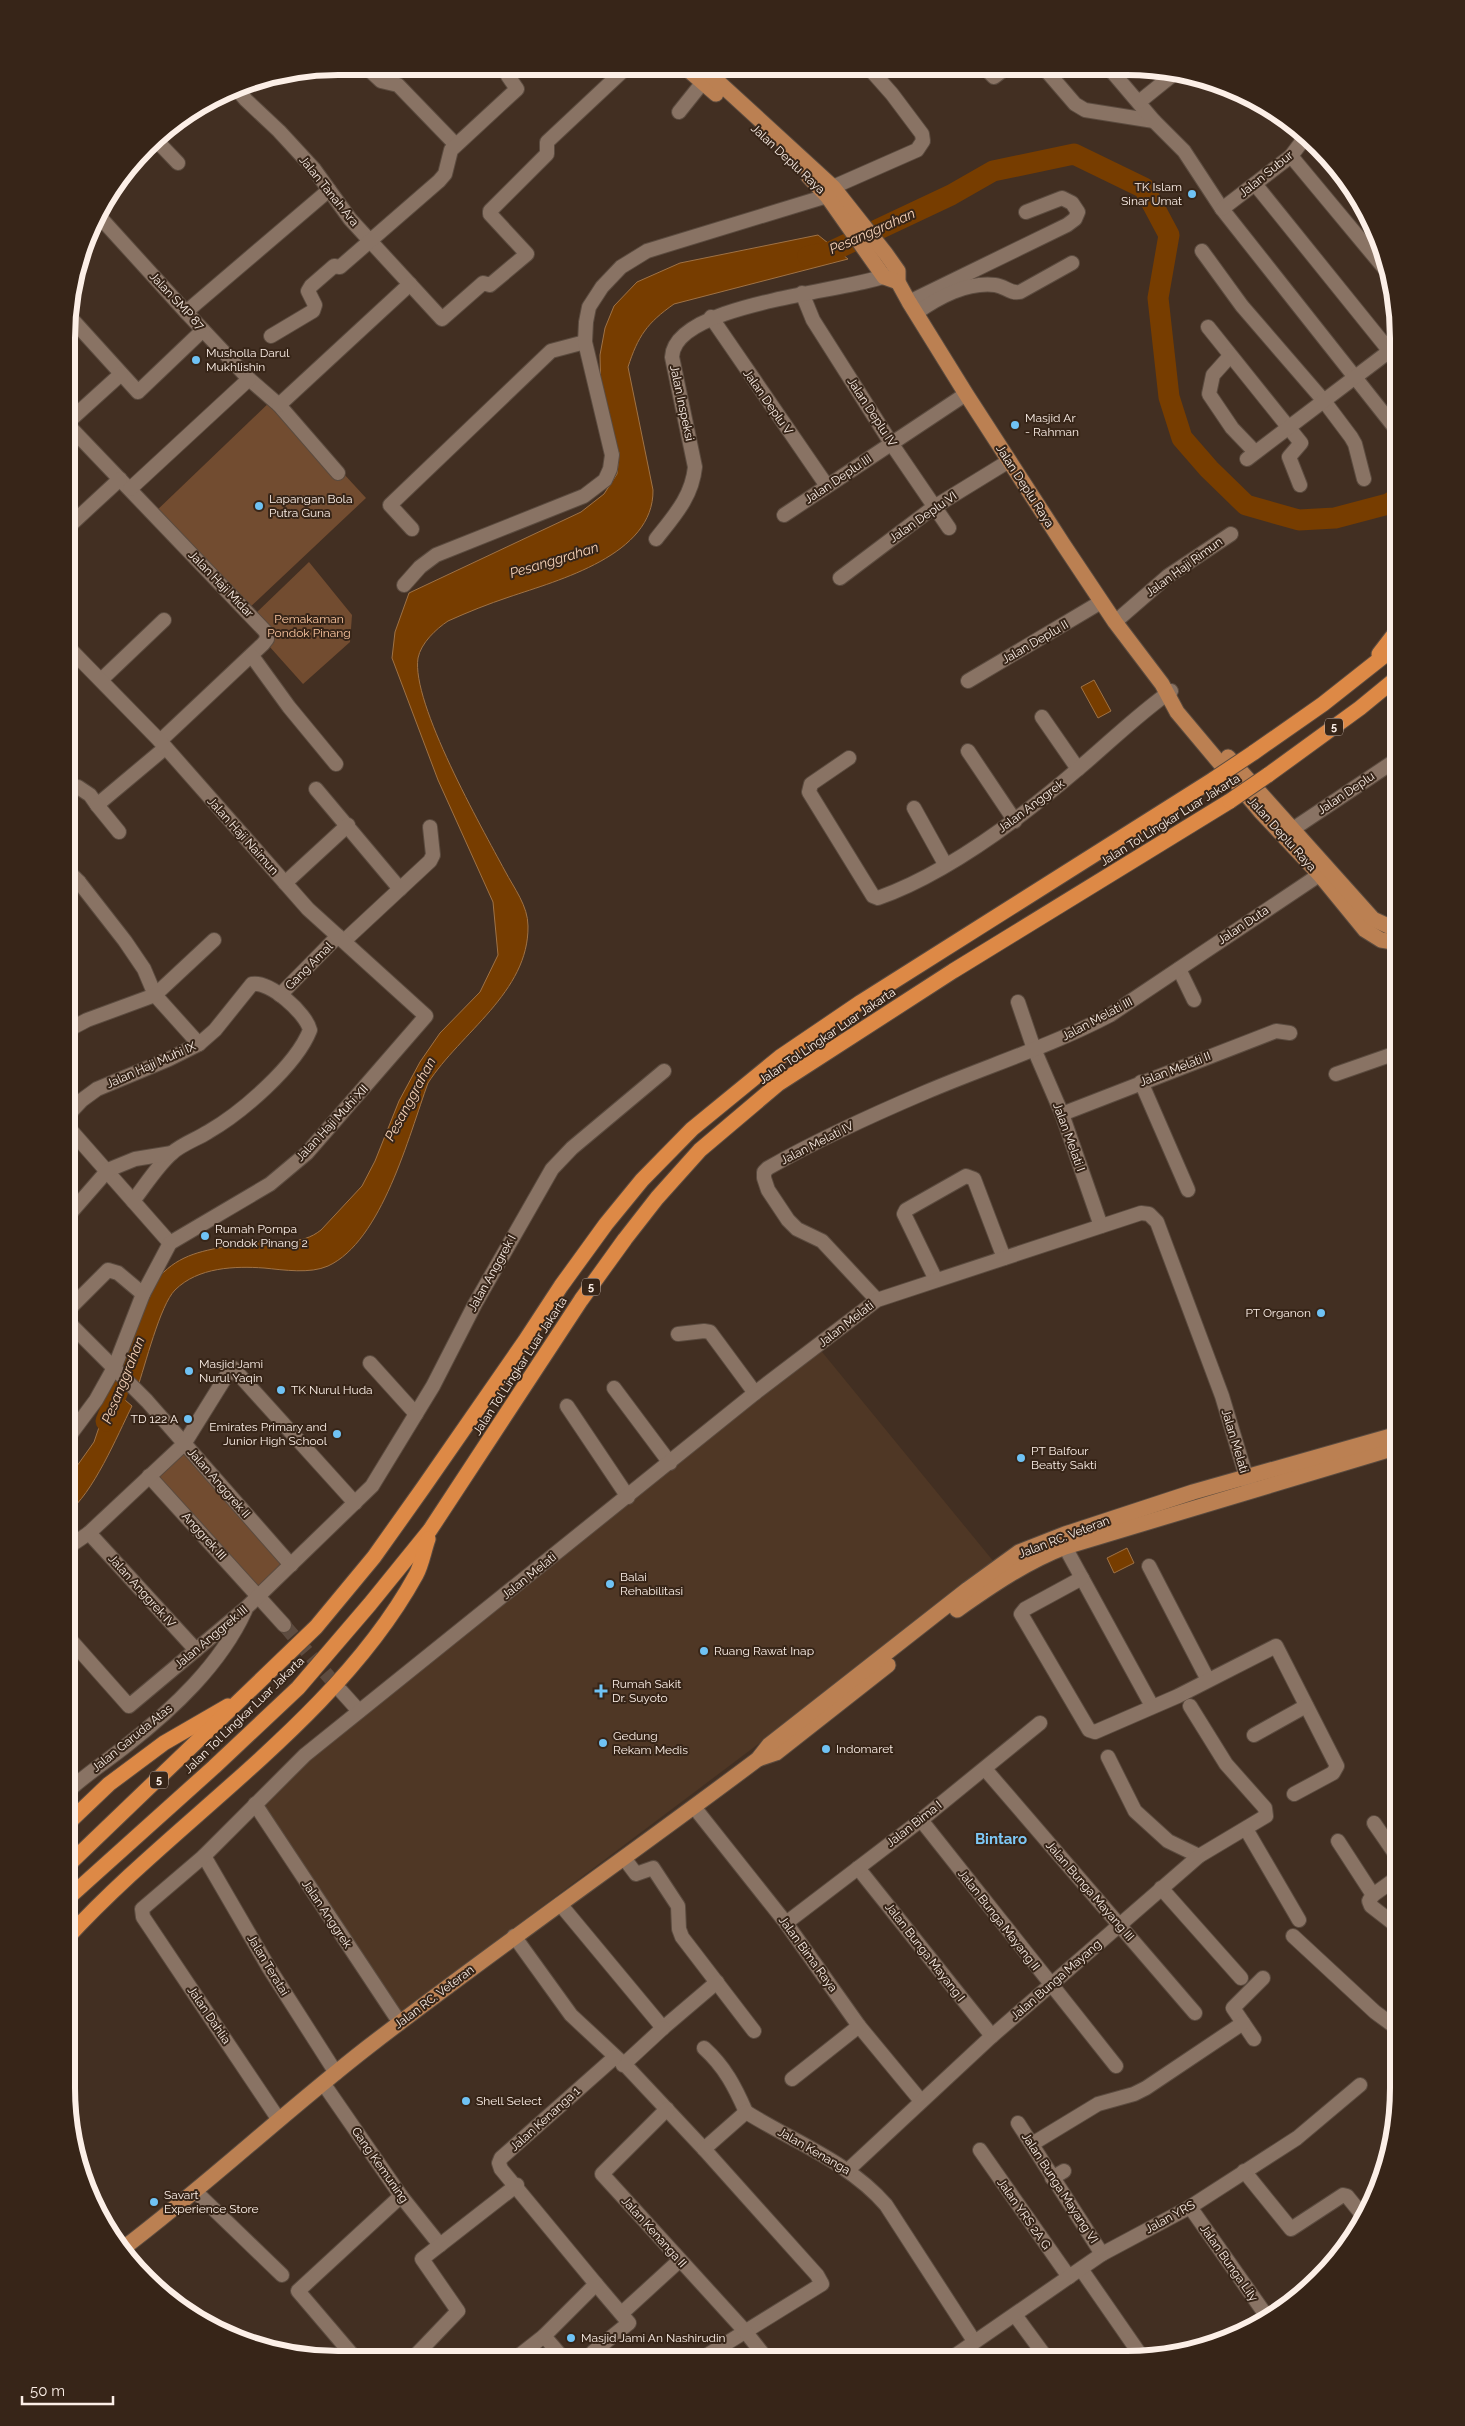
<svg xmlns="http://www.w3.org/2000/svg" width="1465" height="2426" viewBox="0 0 1465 2426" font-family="Raleway,sans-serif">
	<rect width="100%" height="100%" fill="#422f22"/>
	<polygon fill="#4f3725" points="818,1347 994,1562 858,1669 401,2013 261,1807 345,1714"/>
	<g fill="#724c30">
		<polygon points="274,398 366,498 246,611 153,514"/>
		<polygon points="309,562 352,615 350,642 303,684 269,646 254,615"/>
		<polygon points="187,1451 288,1562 257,1590 156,1479"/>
	</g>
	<g fill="#773d00" stroke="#9f7245">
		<path d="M818 235 848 259 674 304C647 323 638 336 628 367L653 490C654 555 559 580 509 597 488 604 468 612 448 621 436 629 421 643 418 658 411 703 482 828 505 871 514 888 528 906 528 926 529 992 460 1033 428 1083 409 1135 382 1241 328 1266 310 1274 284 1270 264 1268 235 1266 198 1267 175 1290 160 1305 145 1366 137 1389L120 1370 153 1285C171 1259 194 1252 224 1247 234 1245 245 1242 255 1241 279 1240 301 1246 321 1230L362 1186 375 1161 399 1101 420 1062 440 1033 480 992 498 955 493 902 438 780 392 658 395 632 409 593 581 512 604 494 617 474 619 453 601 399 600 355 605 328 614 306 637 282 680 263Z"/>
		<polygon points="1094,680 1111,711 1098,718 1081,687"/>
		<path d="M112 1389 132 1406C117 1436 93 1494 67 1513V1480L94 1442Z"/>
		<polygon points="1127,1548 1134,1563 1114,1573 1107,1558"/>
	</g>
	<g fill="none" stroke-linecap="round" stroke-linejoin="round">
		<g stroke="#773d00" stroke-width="21">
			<polyline points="808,256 830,252 951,195 993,171 1074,154 1144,188 1169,235 1158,298 1169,397 1182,438 1209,469 1246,505 1299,520 1335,518 1388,504 1399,497"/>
			<polyline points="106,1421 131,1358"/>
		</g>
		<polyline stroke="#5e4c40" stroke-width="14" stroke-dasharray="14 7" stroke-linecap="butt" points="284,1625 341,1691"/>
		<g stroke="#5b4b3f" stroke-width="16">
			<g id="minor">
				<polyline points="365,66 381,81 398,85 456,145"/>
				<polyline points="985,68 994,77 1006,68"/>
				<polyline points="1044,68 1075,104 1085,110 1154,121"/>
				<polyline points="1109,68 1154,121 1184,151 1222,209 1399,433"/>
				<polyline points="235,87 246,100 279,131 314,169 350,219 442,319 483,283 490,285 527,254 490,214 490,211 547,154 547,142 627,67"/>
				<polyline points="1139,102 1170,77 1172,75 1169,70"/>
				<polyline points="679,112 703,82"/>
				<polyline points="155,139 178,163"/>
				<polyline points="1291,156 1385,269"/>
				<polyline points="833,187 917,150 923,141 922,134 892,94 869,68"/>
				<polyline points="1222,209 1291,156 1306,136"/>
				<polyline points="97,214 186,312 249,379 279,405 338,473"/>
				<polyline points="1202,251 1242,306 1324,401 1351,437 1355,444 1364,479"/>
				<polyline points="802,293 813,320 891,443 949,528"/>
				<polyline points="909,302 1067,225 1075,219 1078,212 1072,203 1062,198 1026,212"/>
				<polyline points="186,312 329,190"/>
				<path d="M916 313C939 297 966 282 995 285 1005 286 1010 294 1020 292L1072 263"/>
				<polyline points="69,316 138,392 203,330"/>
				<polyline points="711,317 827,486"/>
				<polyline points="1208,327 1301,443 1289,457 1300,485"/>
				<polyline points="271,336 313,311 315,305 308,291 311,286 334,266 340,267 439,181 445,174 451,150 517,89 508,76 514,67"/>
				<polyline points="1230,356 1213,375 1209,394 1232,428 1255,452"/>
				<polyline points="279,405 410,284"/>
				<polyline points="68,422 121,374"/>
				<polyline points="68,425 266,632 267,639 263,644 160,741"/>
				<polyline points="1247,459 1387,353 1388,349 1255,184"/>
				<polyline points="130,489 249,379"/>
				<polyline points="784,515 966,394"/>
				<polyline points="68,527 120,479"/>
				<polyline points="412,529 390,505 551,351 585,342"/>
				<path d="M656 539C674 516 692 497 695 467L672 357C674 302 852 292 894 273"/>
				<polyline points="840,578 934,507 1009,461"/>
				<polyline points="404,585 420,567 436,555 584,496 605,480 610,469 612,455 585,342 586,322 589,307 602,287 621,267 647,251 827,196"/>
				<polyline points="1115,622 1168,576 1231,534"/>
				<polyline points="252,656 289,707 336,764"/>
				<polyline points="101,680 164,620"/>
				<polyline points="968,681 1101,602"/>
				<polyline points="1042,717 1078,769"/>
				<polyline points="968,751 1015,821"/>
				<path d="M849 758 811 784 809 792 873 896 878 898C946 874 1023 816 1078 769 1109 743 1138 714 1171 691"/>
				<polyline points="316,789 400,889"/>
				<polyline points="68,791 78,787 90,795 97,805 165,748"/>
				<polyline points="97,805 119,832"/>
				<polyline points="914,808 945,864"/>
				<polyline points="1293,829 1399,758"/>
				<polyline points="68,871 79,882 125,941 144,969 155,995 199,1044"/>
				<polyline points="285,883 348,825"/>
				<polyline points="68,891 79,882"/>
				<polyline points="344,941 430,861 433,855 430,827"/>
				<polyline points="1179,969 1194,1000"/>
				<polyline points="280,995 338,936"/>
				<polyline points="1018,1002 1034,1049 1062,1114 1101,1226"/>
				<polyline points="68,1030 87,1020 155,995 214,940"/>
				<polyline points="1336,1074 1399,1052"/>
				<polyline points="1141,1082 1188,1190"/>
				<polyline points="1062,1114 1276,1031 1290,1033"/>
				<path d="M67 1116 82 1100 97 1089 169 1059 199 1044 215 1030 252 984C270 981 306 1013 310 1030 296 1066 241 1113 208 1132 197 1139 182 1144 172 1153 157 1166 145 1186 133 1201"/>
				<polyline points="67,1126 170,1243"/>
				<polyline points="67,1217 108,1170 135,1159 172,1153"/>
				<polyline points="936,1280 904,1214 906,1210 966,1176 974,1179 1004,1258"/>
				<path d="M877 1300 822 1241 797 1229 788 1220 768 1190 764 1178V1172L768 1168C819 1139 872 1115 926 1092 987 1066 1051 1046 1110 1015L1328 869"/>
				<polyline points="67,1311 108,1270 118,1273 143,1294"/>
				<polyline points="67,1321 147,1401 291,1565"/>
				<polyline points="678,1334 704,1331 710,1332 755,1393"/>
				<polyline points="370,1363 416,1414"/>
				<polyline points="614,1388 670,1463"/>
				<polyline points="567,1406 628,1497"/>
				<polyline points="67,1439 96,1400 115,1366 143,1294 170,1243 270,1184 307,1153 426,1016 308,909 160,741 68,647"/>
				<polyline points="149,1476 284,1625"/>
				<polyline points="89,1533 196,1650"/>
				<polyline points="1065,1547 1152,1706"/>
				<polyline points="67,1548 89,1533 184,1444 230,1370 233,1368 355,1503"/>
				<polyline points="1149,1566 1208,1680"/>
				<polyline points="1082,1578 1025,1609 1021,1614 1089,1730 1095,1732 1178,1696 1276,1646 1337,1766 1333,1773 1294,1794"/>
				<polyline points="67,1636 129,1706 246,1608 372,1486 433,1386 475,1304 552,1169 572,1148 664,1071"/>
				<polyline points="341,1691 359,1711"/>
				<polyline points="1254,1735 1306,1706"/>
				<polyline points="1108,1757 1135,1811 1168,1841 1199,1856"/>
				<polyline points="985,1769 1195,2013"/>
				<path d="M67 1792C85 1775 107 1761 127 1745 173 1709 220 1665 245 1611"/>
				<polyline points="255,1804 400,2023"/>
				<polyline points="694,1807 786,1923 859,2026 921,2101"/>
				<polyline points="921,1820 1116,2066"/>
				<polyline points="1374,1823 1398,1858"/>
				<polyline points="1246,1829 1299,1920"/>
				<polyline points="1338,1841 1373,1895"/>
				<polyline points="204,1856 269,1968 336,2073"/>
				<polyline points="624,1858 636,1874 653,1868 678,1906 679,1929 682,1937 754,2031"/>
				<polyline points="858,1868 992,2036"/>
				<polyline points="1161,1888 1241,1978"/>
				<polyline points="560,1904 663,2028 717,1982"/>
				<polyline points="786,1923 921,1820 1040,1723"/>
				<polyline points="1398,1927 1371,1906 1369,1901 1373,1895 1398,1877"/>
				<polyline points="514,1936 571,2015 629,2069 704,2149 817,2275 822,2284 701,2359"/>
				<polyline points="1293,1936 1375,2012 1398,2029"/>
				<polyline points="1254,2039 1233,2008 1263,1978"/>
				<path d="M704 2048C725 2067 735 2087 746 2112"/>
				<polyline points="623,2065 663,2028"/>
				<polyline points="792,2079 859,2026"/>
				<polyline points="323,2083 401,2196 440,2245"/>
				<polyline points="667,2109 602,2174 744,2330 767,2359"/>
				<polyline points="279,2120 143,1917 142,1909 204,1856 305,1755 755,1393 877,1300 1141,1213 1149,1214 1157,1222 1222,1396 1249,1486"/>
				<polyline points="1018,2123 1102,2254"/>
				<polyline points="1032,2144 1098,2104 1134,2094 1146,2088 1243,2023"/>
				<path d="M704 2149 746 2112C794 2142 849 2162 886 2205L974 2341"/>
				<polyline points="980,2150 1069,2277"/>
				<polyline points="848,2170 992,2036 1199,1856 1266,1816 1265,1808 1226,1764 1190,1706"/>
				<polyline points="1244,2171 1291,2229 1343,2195 1347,2196 1364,2217"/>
				<polyline points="1052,2178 1064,2171"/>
				<polyline points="196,2192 282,2275"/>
				<polyline points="1190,2207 1268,2318"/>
				<polyline points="1081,2269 1142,2357"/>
				<polyline points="622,2313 680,2260"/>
				<polyline points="1015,2315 1048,2360"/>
				<polyline points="593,2352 629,2323 596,2284"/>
				<polyline points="355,2358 298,2291 401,2196"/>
				<polyline points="413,2358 458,2311 422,2259 517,2185"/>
				<polyline points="516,2358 544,2336"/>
				<polyline points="563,2358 544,2336 596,2284 501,2169 499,2163 501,2158 615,2057"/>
				<polyline points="950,2359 1102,2254 1190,2207 1297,2138 1360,2085"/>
			</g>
		</g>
		<g stroke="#5b4b3f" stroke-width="17">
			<g id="major">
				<polyline points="685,67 716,94"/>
				<polyline points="702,67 833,187 886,254 898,271 898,282 909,302 966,394 1063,544 1115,622 1162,684 1177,712 1260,811 1320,875 1365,930 1381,940 1399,943"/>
				<polyline points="808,176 827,196 884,277 898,282"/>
				<polyline points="1228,757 1373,919 1399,931"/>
				<path d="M957 1610C991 1586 1026 1562 1065 1547L1398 1447"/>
				<polyline points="758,1759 776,1753 888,1665"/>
				<path d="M121 2250C206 2186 283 2113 368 2047 496 1948 629 1856 758 1759L769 1745 968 1589 1019 1552 1065 1534 1193 1492 1398 1434"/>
			</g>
		</g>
		<g stroke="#5b4b3f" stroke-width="17">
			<g id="highway">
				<polyline points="1379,654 1399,628"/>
				<polyline points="1253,753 1323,704 1399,644"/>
				<polyline points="1268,775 1360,708 1399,676"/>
				<polyline points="67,1824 109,1784 164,1743 228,1706"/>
				<polyline points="67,1866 316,1627 374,1557 423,1488 525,1341 561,1286 606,1224 642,1180 692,1129 780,1057 861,1002 1214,779"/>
				<polyline points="66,1900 214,1767 298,1688 370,1604 430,1530 581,1300 625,1239 657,1198 700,1150 778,1084 953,971 1230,801"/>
				<path d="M66 1939C177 1818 337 1719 416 1575 422 1564 424 1550 428 1539"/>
			</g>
		</g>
		<use href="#minor" stroke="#897364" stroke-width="14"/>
		<use href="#major" stroke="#bb8052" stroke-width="15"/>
		<use href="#highway" stroke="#dd8946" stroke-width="15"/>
		<g stroke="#5b4b3f" stroke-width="17" stroke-linecap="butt">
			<g id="highway-bridge">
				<polyline points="1214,779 1253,753"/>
				<polyline points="1230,801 1268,775"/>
			</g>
		</g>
		<use href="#highway-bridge" stroke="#dd8946" stroke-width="15"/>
	</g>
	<g fill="#6fc2f4" stroke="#372518" stroke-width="2">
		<circle cx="1192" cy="194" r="5"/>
		<circle cx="196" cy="360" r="5"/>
		<circle cx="1015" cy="425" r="5"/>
		<circle cx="259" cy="506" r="5"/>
		<circle cx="205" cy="1236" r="5"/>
		<circle cx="1321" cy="1313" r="5"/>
		<circle cx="189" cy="1371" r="5"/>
		<circle cx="281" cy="1390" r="5"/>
		<circle cx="188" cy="1419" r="5"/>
		<circle cx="337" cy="1434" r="5"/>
		<circle cx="1021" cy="1458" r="5"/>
		<circle cx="610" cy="1584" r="5"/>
		<circle cx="704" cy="1651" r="5"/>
		<path d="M598.5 1683.5h5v5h5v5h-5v5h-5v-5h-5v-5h5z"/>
		<circle cx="603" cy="1743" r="5"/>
		<circle cx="826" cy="1749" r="5"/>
		<circle cx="466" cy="2101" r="5"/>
		<circle cx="154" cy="2202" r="5"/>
		<circle cx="571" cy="2338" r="5"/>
	</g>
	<g text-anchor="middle" stroke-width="4" stroke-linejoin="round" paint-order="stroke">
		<g fill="#372518" stroke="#c1b2a9" stroke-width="1">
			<rect x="1325" y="718.5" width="18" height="17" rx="4"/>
			<rect x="582" y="1278.5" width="18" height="17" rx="4"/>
			<rect x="150" y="1771.5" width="18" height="17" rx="4"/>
		</g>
		<g font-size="11" font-weight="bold" fill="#fcefe7">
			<text x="1334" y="731">5</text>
			<text x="591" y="1291">5</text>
			<text x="159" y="1784">5</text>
		</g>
		<g font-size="12" fill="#fcefe7" stroke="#372518">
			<text transform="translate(788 159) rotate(43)" y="4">Jalan Deplu Raya</text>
			<text transform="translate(1266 174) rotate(-39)" y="4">Jalan Subur</text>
			<text transform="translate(329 191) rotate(51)" y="4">Jalan Tanah Ara</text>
			<text transform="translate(177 301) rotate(47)" y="4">Jalan SMP 87</text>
			<text transform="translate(768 402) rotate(55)" y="4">Jalan Deplu V</text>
			<text transform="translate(682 403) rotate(78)" y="4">Jalan Inspeksi</text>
			<text transform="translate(872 412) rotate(57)" y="4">Jalan Deplu IV</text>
			<text transform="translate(838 479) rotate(-34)" y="4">Jalan Deplu III</text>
			<text transform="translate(1025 486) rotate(57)" y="4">Jalan Deplu Raya</text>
			<text transform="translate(923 517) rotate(-35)" y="4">Jalan Deplu VI</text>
			<text transform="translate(1184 567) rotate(-36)" y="4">Jalan Haji Rimun</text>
			<text transform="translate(221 584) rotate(46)" y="4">Jalan Haji Midar</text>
			<text transform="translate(1035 642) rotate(-30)" y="4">Jalan Deplu II</text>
			<text transform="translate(1346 793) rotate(-34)" y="4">Jalan Deplu</text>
			<text transform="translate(1031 806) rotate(-37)" y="4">Jalan Anggrek</text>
			<text transform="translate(1170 820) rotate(-32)" y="4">Jalan Tol Lingkar Luar Jakarta</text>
			<text transform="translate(1282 834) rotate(48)" y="4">Jalan Deplu Raya</text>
			<text transform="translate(243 836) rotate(48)" y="4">Jalan Haji Naimun</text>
			<text transform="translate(1243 925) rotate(-34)" y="4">Jalan Duta</text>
			<text transform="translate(309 966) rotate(-45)" y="4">Gang Amal</text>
			<text transform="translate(1097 1019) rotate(-28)" y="4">Jalan Melati III</text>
			<text transform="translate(827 1036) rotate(-34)" y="4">Jalan Tol Lingkar Luar Jakarta</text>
			<text transform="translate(151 1065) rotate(-24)" y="4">Jalan Haji Muhi IX</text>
			<text transform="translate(1175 1069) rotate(-21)" y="4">Jalan Melati II</text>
			<text transform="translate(332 1123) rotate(-47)" y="4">Jalan Haji Muhi XII</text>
			<text transform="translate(1069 1137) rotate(70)" y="4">Jalan Melati I</text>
			<text transform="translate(817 1143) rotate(-27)" y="4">Jalan Melati IV</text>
			<text transform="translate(492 1273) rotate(-61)" y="4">Jalan Anggrek I</text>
			<text transform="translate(846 1324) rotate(-38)" y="4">Jalan Melati</text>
			<text transform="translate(520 1366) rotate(-57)" y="4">Jalan Tol Lingkar Luar Jakarta</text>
			<text transform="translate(1235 1441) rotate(73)" y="4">Jalan Melati</text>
			<text transform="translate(219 1483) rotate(49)" y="4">Jalan Anggrek II</text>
			<text transform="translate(204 1536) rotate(48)" y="4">Anggrek III</text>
			<text transform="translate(1064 1537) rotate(-21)" y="4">Jalan RC. Veteran</text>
			<text transform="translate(529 1576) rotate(-39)" y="4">Jalan Melati</text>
			<text transform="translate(142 1591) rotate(48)" y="4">Jalan Anggrek IV</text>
			<text transform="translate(211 1637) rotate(-40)" y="4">Jalan Anggrek III</text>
			<text transform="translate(244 1715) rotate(-44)" y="4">Jalan Tol Lingkar Luar Jakarta</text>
			<text transform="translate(132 1738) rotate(-39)" y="4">Jalan Garuda Atas</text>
			<text transform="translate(914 1824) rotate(-38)" y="4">Jalan Bima I</text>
			<text transform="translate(1090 1891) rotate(49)" y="4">Jalan Bunga Mayang III</text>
			<text transform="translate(327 1914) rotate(56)" y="4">Jalan Anggrek</text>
			<text transform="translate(999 1920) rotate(52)" y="4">Jalan Bunga Mayang II</text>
			<text transform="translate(925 1952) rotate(52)" y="4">Jalan Bunga Mayang I</text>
			<text transform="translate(808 1954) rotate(54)" y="4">Jalan Bima Raya</text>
			<text transform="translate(268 1965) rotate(59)" y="4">Jalan Teratai</text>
			<text transform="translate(1056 1980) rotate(-41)" y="4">Jalan Bunga Mayang</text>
			<text transform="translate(434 1997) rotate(-37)" y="4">Jalan RC. Veteran</text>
			<text transform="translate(209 2015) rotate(56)" y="4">Jalan Dahlia</text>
			<text transform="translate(545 2119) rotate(-42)" y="4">Jalan Kenanga 1</text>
			<text transform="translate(814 2151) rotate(30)" y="4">Jalan Kenanga</text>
			<text transform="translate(380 2165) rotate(55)" y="4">Gang Kemuning</text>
			<text transform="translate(1060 2188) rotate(57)" y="4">Jalan Bunga Mayang VI</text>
			<text transform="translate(1024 2214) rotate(55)" y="4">Jalan YRS 2A G</text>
			<text transform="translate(1170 2217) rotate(-29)" y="4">Jalan YRS</text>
			<text transform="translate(654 2232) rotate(48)" y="4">Jalan Kenanga II</text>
			<text transform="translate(1229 2263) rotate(55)" y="4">Jalan Bunga Lily</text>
		</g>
		<g font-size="12" fill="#fcefe7" stroke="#372518" text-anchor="start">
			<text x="1182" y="191" text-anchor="end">TK Islam<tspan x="1182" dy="14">Sinar Umat</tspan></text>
			<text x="206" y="357">Musholla Darul<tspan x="206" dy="14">Mukhlishin</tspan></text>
			<text x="1025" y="422">Masjid Ar<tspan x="1025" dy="14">- Rahman</tspan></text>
			<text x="269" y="503">Lapangan Bola<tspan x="269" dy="14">Putra Guna</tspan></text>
			<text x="215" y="1233">Rumah Pompa<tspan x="215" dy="14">Pondok Pinang 2</tspan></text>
			<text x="1311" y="1317" text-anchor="end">PT Organon</text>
			<text x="199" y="1368">Masjid Jami<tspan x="199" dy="14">Nurul Yaqin</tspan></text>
			<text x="291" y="1394">TK Nurul Huda</text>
			<text x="178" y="1423" text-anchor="end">TD 122 A</text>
			<text x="327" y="1431" text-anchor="end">Emirates Primary and<tspan x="327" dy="14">Junior High School</tspan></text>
			<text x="1031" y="1455">PT Balfour<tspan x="1031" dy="14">Beatty Sakti</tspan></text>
			<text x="620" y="1581">Balai<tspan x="620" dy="14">Rehabilitasi</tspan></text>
			<text x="714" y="1655">Ruang Rawat Inap</text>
			<text x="612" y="1688">Rumah Sakit<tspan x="612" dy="14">Dr. Suyoto</tspan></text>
			<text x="613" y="1740">Gedung<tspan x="613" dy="14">Rekam Medis</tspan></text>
			<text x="836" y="1753">Indomaret</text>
			<text x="476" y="2105">Shell Select</text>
			<text x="164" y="2199">Savart<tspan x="164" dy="14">Experience Store</tspan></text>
			<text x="581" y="2342">Masjid Jami An Nashirudin</text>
		</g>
		<g font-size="12" fill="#fdc7a1" stroke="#372518">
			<text x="309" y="623">Pemakaman<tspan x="309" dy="14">Pondok Pinang</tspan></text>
		</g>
		<g font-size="14" font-style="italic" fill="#f7d3b9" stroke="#372518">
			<text transform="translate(872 231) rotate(-24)" y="5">Pesanggrahan</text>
			<text transform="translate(554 560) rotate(-17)" y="5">Pesanggrahan</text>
			<text transform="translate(410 1099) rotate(-62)" y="5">Pesanggrahan</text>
			<text transform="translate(123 1380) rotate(-68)" y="5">Pesanggrahan</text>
		</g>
		<g font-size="15" font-weight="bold" fill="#7ec9f7" stroke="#372518">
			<text x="1001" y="1844">Bintaro</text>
		</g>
	</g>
	<path d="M0 0H1465V2426H0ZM338 75H1127A263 263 0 0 1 1390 338V2088A263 263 0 0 1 1127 2351H338A263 263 0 0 1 75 2088V338A263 263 0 0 1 338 75Z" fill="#372518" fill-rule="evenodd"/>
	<path fill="none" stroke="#fcefe7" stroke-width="6" d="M338 75H1127A263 263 0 0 1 1390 338V2088A263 263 0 0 1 1127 2351H338A263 263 0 0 1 75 2088V338A263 263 0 0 1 338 75Z"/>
	<path d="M22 2396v8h91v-8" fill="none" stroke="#fcefe7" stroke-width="2.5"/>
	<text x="30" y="2396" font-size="15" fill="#fcefe7" stroke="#372518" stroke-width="4" paint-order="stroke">50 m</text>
</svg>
